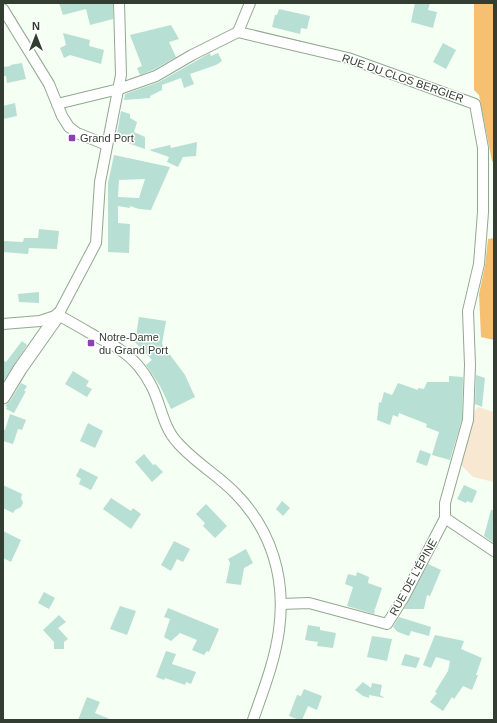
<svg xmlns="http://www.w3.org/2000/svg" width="497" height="723" viewBox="0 0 497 723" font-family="Arial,sans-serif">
	<rect width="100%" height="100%" fill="#f5fff4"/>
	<polygon fill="#f8e7d1" points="478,407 494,412 494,482 473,477 460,464 472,414"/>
	<g fill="#f5c072">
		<polygon points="474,3 494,3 494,163 492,161 479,95 474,90"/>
		<polygon points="494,204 494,340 481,337 479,294 485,266 488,239 494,238"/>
	</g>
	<g fill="#b8dfd4" fill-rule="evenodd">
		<polygon points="59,3 113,3 113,19 90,25 86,9 63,15"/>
		<polygon points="415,3 430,3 428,10 437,12 433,28 411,22"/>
		<polygon points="279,9 310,16 307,29 301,28 300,34 272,27 275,15 277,15"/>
		<polygon points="171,25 179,39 169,42 176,57 153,70 140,75 137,68 142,66 130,35"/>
		<polygon points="63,33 90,40 89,46 104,50 101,64 70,55 64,58 60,48 66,45"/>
		<polygon points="443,43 456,50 446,69 433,62"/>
		<polygon points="210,53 211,56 218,53 222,61 216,65 190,74 194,84 184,88 181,78 162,85 162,90 150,96 150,98 124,100 125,94 159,82"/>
		<polygon points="22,63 26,79 7,83 6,76 3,76 3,67 11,66 10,65"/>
		<polygon points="15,103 17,116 3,119 3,106"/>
		<polygon points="121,111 130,114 130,118 137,122 134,132 145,137 145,149 116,139"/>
		<polygon points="197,142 196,156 183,157 178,167 167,162 169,157 149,150 170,145 171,148"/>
		<path d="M114 155 170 167 151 210 139 209 130 206V208L118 206V223L130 224 129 253 108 252V183ZM145 179 139 198 118 197 119 180Z"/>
		<polygon points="39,229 59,231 57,249 29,248 28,254 3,252 3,241 23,242 24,238 38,238"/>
		<polygon points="39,292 39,303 19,302 18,294"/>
		<polygon points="139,317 166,321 162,344 185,375 195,397 171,409 160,386 146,365 152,360 135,342"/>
		<polygon points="22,341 27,345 3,382 3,360 6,362"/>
		<polygon points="73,371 89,381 86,386 92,389 87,397 65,384"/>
		<polygon points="476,375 485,378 482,407 475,404"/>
		<polygon points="449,376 463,377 462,419 450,460 432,455 439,432 426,427 427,424 399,413 398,417 393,415 390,425 377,420 379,402 381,403 384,392 392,395 398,383 418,390 418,388 424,389 427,382 449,382"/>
		<polygon points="21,383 27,386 24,391 26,391 14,413 6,409 7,407 5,406 10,401"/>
		<polygon points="10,414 26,420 22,430 18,429 13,444 3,441 3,429 5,430"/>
		<polygon points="88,423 103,431 95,448 80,441"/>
		<polygon points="420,450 431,454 427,466 416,462"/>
		<polygon points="144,454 153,465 155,464 163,472 152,482 135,462"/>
		<polygon points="80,468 98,477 91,490 79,484 81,479 76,476"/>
		<polygon points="3,485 22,494 21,498 23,503 21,507 15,510 13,513 3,508"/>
		<polygon points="464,485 477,491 472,503 467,501 466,503 457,499"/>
		<polygon points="111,498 131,511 133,508 141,514 131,529 103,509"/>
		<polygon points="282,501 290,508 283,516 276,509"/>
		<polygon points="206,504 227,526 215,538 203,526 205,523 196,514"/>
		<polygon points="491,510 494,510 494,543 484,536"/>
		<polygon points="3,531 21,540 11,562 3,558"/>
		<polygon points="174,541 190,549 183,562 177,559 171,571 161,565"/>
		<polygon points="246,549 253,563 244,568 241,585 226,583 230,563 228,559"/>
		<polygon points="428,564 441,570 430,596 427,595 424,609 404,609"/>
		<polygon points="357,572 369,577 368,583 382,588 375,609 373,609 375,610 374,614 347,606 353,587 345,584 348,574 356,576"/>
		<polygon points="44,592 55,598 49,609 38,603"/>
		<polygon points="120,606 136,611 127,635 110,629"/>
		<polygon points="168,608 219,629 209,652 207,651 204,655 192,650 197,640 180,633 171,641 164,637 170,619 164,617"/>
		<polygon points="59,615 66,622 58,628 68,639 64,642 64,649 54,649 54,642 43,630"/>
		<polygon points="399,617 431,627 429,636 411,631 409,636 398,632 393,627"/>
		<polygon points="308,625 320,627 320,630 336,633 333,648 317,646 318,642 305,640"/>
		<polygon points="435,635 464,641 461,649 482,658 476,675 478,675 472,690 463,686 454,699 452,697 443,711 430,702 437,693 435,692 448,671 450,661 436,657 431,668 423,665"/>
		<polygon points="372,636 392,639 387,661 367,657"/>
		<polygon points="166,651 176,654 172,664 196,672 191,684 186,682 185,685 165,678 164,680 156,677"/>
		<polygon points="405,654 420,658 416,668 401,665"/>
		<polygon points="363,682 371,688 372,683 382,685 380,695 385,698 369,695 369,698 363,696 355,690"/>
		<polygon points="304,689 322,696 317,710 308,706 302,720 299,720 289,716 297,695 301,696"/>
		<polygon points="87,697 100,702 95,713 112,720 78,720"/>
	</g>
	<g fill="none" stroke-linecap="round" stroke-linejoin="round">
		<g stroke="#91a88f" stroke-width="12">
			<g id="minor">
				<polyline points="3,9 49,84 62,116 69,127 77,133 107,145"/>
				<polyline points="238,32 348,58 475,104 483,148 483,212 479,264 468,311 470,365 468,420 445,503 445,518 494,551"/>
				<polyline points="238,32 250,3"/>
				<polyline points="57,104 119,89 156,76 192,55 238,32"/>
				<path d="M58 315C71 322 83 329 95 336 103 340 112 344 119 349 133 358 145 373 152 387 161 405 163 427 177 442 194 462 218 475 236 494 272 531 286 579 279 630 275 661 263 691 253 720"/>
				<polyline points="58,315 96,243 100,182 121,75 119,3"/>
				<polyline points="3,324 40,321 58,315"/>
				<polyline points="281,604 309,603 387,624 404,597 445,518"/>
			</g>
		</g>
		<g stroke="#91a88f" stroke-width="15">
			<polyline id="tertiary" points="3,397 20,369 58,315"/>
		</g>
		<use href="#minor" stroke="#fff" stroke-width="10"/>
		<use href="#tertiary" stroke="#fff" stroke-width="13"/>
	</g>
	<g fill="#8a41b3" stroke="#fff" stroke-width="1.5">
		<rect x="68" y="134" width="8" height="8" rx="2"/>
		<rect x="87" y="339" width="8" height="8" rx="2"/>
	</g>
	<g text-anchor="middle" stroke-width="3" stroke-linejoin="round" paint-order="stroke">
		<g font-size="11" fill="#333d32" stroke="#fff">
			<text transform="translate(403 78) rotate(19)" y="4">RUE DU CLOS BERGIER</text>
			<text transform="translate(413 577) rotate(-61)" y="4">RUE DE L'ÉPINE</text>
		</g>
		<g font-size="11" fill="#333d32" stroke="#fff" text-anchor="start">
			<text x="80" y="142">Grand Port</text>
			<text x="99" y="341">Notre-Dame<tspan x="99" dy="13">du Grand Port</tspan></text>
		</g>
	</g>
	<rect width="497" height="723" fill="none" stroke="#333d32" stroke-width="8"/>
	<g transform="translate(36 36)" stroke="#ffffff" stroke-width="3" paint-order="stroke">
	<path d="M0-3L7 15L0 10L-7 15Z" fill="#333d32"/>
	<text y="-6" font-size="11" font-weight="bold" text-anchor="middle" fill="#333d32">N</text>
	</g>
</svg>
